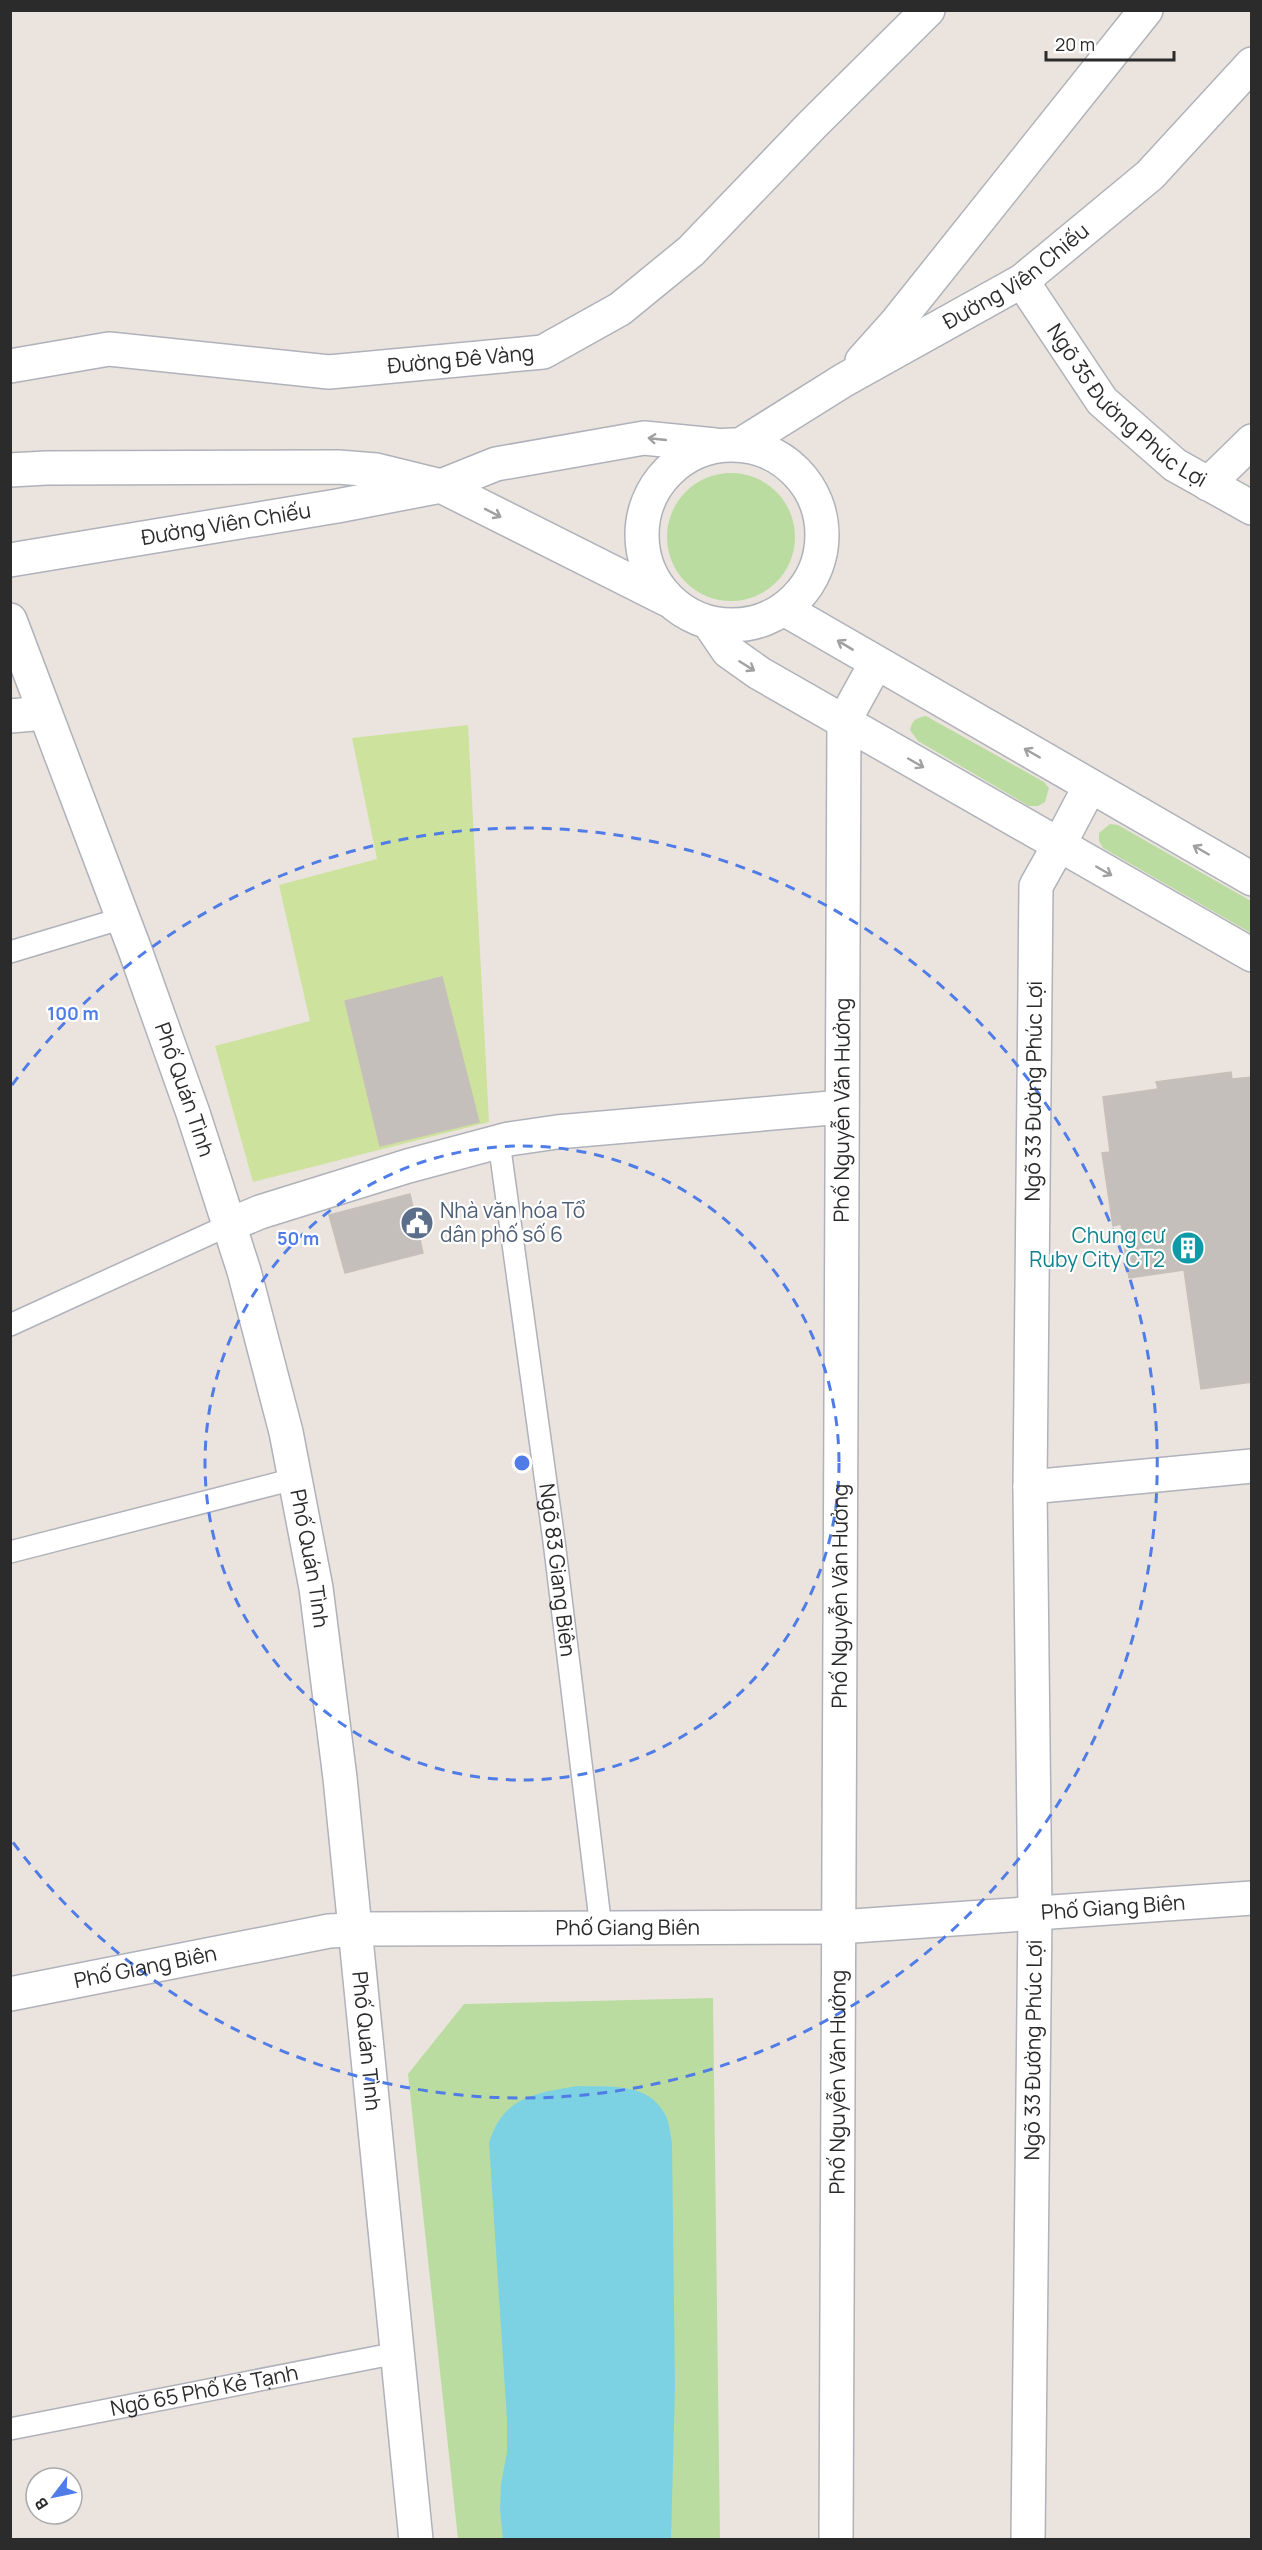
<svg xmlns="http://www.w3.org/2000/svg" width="1262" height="2550" viewBox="0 0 1262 2550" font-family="Manrope,sans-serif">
	<rect width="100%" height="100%" fill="#ebe4de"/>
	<g fill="#bbdca0">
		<circle cx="731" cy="537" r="64"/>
		<path d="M926 716 1044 782 1049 788 1045 802 1038 806H1029L918 741 910 730C912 720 916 718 926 716Z"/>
		<polygon points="1110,824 1118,825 1251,901 1251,933 1103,848 1099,841 1099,833"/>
		<polygon points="713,1998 720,2539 458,2539 408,2074 464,2004"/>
	</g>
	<polygon fill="#cde29d" points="468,725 489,1122 253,1182 215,1046 310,1021 279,885 377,859 352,738"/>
	<path fill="#7cd2e2" d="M578 2086C609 2087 648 2082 665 2114 669 2121 670 2133 672 2142L675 2387 671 2539H503L500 2510 501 2484 507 2452V2420L489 2143C503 2096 536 2093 578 2086Z"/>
	<g fill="#c4bfba" stroke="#c6c0b8" stroke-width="1.5">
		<polygon points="442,977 479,1122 380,1146 345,1001"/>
		<polygon points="1231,1072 1232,1079 1252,1077 1252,1382 1201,1389 1184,1270 1129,1278 1121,1224 1113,1226 1102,1153 1110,1152 1103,1097 1158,1089 1156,1082"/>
		<polygon points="410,1194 423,1253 345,1273 329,1215"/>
	</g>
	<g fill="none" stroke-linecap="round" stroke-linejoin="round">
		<g stroke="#afb2ba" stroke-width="24">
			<g id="lane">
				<polyline points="10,952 123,918"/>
				<path id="s1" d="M499 1142 554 1541 601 1928"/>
				<polyline points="10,1325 229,1225"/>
				<polyline points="10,1552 294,1479"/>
				<path id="s2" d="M10 2429 397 2353"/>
			</g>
		</g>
		<g stroke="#afb2ba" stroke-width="36">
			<g id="street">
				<path id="s3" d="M1022 281 1102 401 1175 465 1252 508"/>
				<polyline points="1208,484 1252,441"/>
				<path id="s4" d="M10 620 135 950 193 1113 244 1271 286 1432 316 1588 340 1778 416 2540"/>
				<polyline points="10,716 45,713"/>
				<polyline points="229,1225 260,1212 408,1166 509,1139 557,1132 842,1107"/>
				<polyline points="1030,1487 1252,1466"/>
				<path id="s5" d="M836 2540 844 721 876 663"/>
				<path id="s6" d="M1028 2540 1035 1913 1030 1487 1036 886 1059 845"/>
			</g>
		</g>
		<g stroke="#afb2ba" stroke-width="36">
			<g id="secondary">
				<polyline points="862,361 896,323 1146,10"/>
				<path id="s7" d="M10 366 109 349 329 372 543 352 620 309 691 251 812 125 928 10"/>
				<path id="s8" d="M745 442 844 380 1022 281 1150 175 1252 64"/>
				<circle cx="732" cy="535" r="90"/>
				<polyline points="10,470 46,468 338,467 376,470 441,486 668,600"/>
				<path id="s9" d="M10 560 337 506 441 486 496 464 644 438 715 445"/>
				<polyline points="784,609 1252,879"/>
				<polyline points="709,623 728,651 759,673 1252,955"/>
				<polyline points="1059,845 1090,786"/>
				<path id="s10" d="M10 1994 329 1931 368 1929 839 1927 1252 1898"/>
			</g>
		</g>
		<use href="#lane" stroke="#fff" stroke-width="21"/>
		<use href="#street" stroke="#fff" stroke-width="33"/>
		<use href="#secondary" stroke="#fff" stroke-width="33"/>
	</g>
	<defs><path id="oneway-shaft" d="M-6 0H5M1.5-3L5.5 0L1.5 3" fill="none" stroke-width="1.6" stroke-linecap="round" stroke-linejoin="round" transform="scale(1.5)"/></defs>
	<g stroke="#a0a0a0">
		<use href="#oneway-shaft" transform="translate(657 439) rotate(-174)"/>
		<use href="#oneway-shaft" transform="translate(493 513) rotate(27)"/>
		<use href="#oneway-shaft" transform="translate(845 645) rotate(-149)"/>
		<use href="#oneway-shaft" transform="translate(747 666) rotate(32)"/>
		<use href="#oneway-shaft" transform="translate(1032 753) rotate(-150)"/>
		<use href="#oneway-shaft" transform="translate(916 763) rotate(30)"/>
		<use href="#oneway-shaft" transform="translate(1201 850) rotate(-150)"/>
		<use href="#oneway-shaft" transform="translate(1104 871) rotate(30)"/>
	</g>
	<g fill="none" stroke="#4f7ce7" stroke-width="3" stroke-dasharray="10 8">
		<circle cx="522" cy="1463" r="317"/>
		<path d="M12 1085A635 635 0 1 1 12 1841"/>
	</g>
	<defs>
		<g id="civic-disc" transform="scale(1.725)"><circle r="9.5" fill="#5c6f8a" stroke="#fff"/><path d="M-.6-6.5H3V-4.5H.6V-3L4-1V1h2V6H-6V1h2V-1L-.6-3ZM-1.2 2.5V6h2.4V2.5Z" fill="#fff"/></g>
		<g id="building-disc" transform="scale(1.725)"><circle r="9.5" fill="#0f9aa8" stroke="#fff"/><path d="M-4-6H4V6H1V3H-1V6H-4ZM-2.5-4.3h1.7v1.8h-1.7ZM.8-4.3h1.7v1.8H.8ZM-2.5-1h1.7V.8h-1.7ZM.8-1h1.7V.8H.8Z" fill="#fff"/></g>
	</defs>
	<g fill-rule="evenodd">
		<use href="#civic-disc" x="417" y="1223"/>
		<use href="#building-disc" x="1188" y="1248"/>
	</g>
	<g text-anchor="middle" stroke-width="4.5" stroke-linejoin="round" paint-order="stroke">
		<g font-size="21" fill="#2b2b2b" stroke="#fff">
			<text dy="7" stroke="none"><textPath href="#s8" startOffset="318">Đường Viên Chiếu</textPath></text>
			<text dy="7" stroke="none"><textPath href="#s7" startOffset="454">Đường Đê Vàng</textPath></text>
			<text dy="7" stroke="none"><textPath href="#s3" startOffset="165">Ngõ 35 Đường Phúc Lợi</textPath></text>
			<text dy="7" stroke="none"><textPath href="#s9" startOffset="219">Đường Viên Chiếu</textPath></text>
			<text dy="7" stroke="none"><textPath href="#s4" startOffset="501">Phố Quán Tình</textPath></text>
			<text dy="7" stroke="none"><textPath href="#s6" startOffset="1449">Ngõ 33 Đường Phúc Lợi</textPath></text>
			<text dy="7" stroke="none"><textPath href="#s5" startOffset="1430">Phố Nguyễn Văn Hưởng</textPath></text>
			<text dy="7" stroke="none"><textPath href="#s4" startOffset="987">Phố Quán Tình</textPath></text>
			<text dy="7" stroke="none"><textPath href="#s1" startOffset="432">Ngõ 83 Giang Biên</textPath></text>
			<text dy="7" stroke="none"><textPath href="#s5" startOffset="944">Phố Nguyễn Văn Hưởng</textPath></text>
			<text dy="7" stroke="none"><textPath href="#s10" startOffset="1110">Phố Giang Biên</textPath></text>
			<text dy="7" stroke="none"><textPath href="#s10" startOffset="624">Phố Giang Biên</textPath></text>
			<text dy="7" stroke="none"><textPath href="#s10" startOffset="138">Phố Giang Biên</textPath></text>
			<text dy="7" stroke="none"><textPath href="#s4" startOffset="1473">Phố Quán Tình</textPath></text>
			<text dy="7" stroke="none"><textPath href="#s6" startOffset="490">Ngõ 33 Đường Phúc Lợi</textPath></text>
			<text dy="7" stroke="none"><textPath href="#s5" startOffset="458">Phố Nguyễn Văn Hưởng</textPath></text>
			<text dy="7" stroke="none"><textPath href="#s2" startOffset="198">Ngõ 65 Phố Kẻ Tạnh</textPath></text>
		</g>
		<g font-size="21" fill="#4e5e75" stroke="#fff" text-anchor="start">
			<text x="440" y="1218">Nhà văn hóa Tổ<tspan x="440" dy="24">dân phố số 6</tspan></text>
		</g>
		<g font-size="21" fill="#0d838f" stroke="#fff" text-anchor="end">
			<text x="1165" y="1243">Chung cư<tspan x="1165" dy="24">Ruby City CT2</tspan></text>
		</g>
	</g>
	<circle cx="522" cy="1463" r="9" fill="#4f7ce7" stroke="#fff" stroke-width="3"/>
	<g font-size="18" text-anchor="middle" font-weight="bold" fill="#4f7ce7" stroke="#fff" stroke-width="4.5" stroke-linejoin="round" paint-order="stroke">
		<text x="73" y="1020">100 m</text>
		<text x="298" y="1245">50 m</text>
	</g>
	<rect width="1262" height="2550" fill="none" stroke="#2b2b2b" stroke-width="24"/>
	<g transform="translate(54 2496) rotate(238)"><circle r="28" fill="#ffffff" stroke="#aaaaaa" stroke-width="1.5"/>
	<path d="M0-4.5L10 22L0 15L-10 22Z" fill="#4f7ce7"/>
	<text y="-9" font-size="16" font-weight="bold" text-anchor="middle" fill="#2b2b2b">B</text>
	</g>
	<path d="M1046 51v9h128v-9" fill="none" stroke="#2b2b2b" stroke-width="3"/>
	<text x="1055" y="51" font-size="18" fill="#2b2b2b" stroke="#ffffff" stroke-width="4.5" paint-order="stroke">20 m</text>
</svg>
